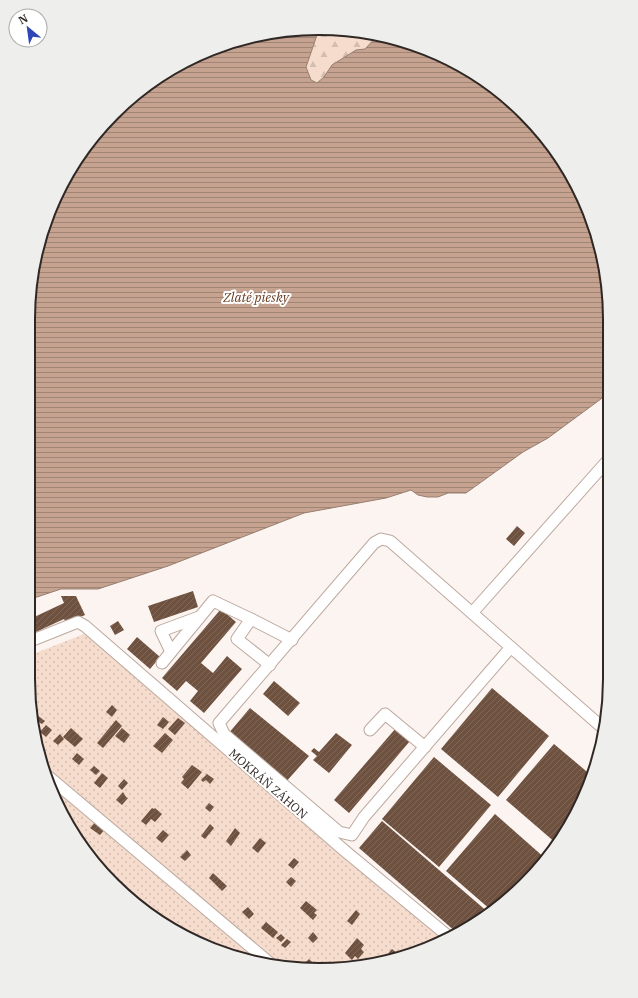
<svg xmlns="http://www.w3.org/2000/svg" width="638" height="998" viewBox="0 0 638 998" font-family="'IBM Plex Serif',serif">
	<defs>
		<pattern id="grass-dots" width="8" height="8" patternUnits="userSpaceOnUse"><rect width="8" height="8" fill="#f6dccd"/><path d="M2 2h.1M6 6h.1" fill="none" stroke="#d3bdb0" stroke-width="1.8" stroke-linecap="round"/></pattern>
		<pattern id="forest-firs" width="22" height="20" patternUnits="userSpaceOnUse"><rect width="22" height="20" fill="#f6dccd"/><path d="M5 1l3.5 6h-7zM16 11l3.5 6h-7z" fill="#d3bdb0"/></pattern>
		<pattern id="water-rules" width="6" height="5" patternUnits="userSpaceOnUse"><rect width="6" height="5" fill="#c5a390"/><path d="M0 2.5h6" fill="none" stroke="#a08575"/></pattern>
		<pattern id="building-hatch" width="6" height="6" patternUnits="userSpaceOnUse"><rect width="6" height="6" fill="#6f5140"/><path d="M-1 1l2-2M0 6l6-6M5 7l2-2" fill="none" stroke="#7f6759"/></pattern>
	</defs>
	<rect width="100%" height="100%" fill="#fcf4f0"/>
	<polygon fill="url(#grass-dots)" points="84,634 109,642 453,934 395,960 300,969 225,954 142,910 77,841 43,772 28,679 28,656"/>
	<polygon fill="url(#forest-firs)" points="326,29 338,29 378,35 365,49 356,50 332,65 324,78 317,83 311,80 306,67 317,35"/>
	<polygon fill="url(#water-rules)" stroke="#987e70" points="326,29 317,35 306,67 311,80 317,83 324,77 332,65 356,50 365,49 378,35 395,38 448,58 496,88 538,127 571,174 600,243 609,300 609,393 548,438 523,452 466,493 448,493 438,497 427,497 418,495 411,490 386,498 304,513 168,566 98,589 61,589 28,600 30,281 50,208 88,142 127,100 174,67 226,43 281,30"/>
	<g fill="url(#building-hatch)">
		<polygon points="517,526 525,533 514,546 506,539"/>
		<polygon points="193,591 198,607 154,622 148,606"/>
		<polygon points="61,596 76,596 85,615 66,623 64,619 36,632 30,619 64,603"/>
		<polygon points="221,609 236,622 201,663 213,673 227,656 242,669 204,713 190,701 198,691 186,681 177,691 162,678"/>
		<polygon points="118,621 124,630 115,635 110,626"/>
		<polygon points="137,637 160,657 150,669 127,649"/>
		<polygon points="274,681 300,703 288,716 263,694"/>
		<polygon points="492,688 549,736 498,797 441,749"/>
		<polygon points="112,705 117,710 112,717 106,712"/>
		<polygon points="250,708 309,756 285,783 228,734"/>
		<polygon points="33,712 45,721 42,724 35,720"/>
		<polygon points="163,717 169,722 163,729 157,725"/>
		<polygon points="178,718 185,723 175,735 168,729"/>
		<polygon points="116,720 122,726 103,748 97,743"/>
		<polygon points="46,725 52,730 46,737 40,732"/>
		<polygon points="71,728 83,739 75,747 63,737"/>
		<polygon points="122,728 130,735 124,743 115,736"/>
		<polygon points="396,728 410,741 349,813 334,800"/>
		<polygon points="165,733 173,740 162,753 153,746"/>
		<polygon points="336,733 352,745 329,773 313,760 317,756 311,751 314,748 319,752"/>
		<polygon points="60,734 64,739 58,745 53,741"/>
		<polygon points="554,744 592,776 588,790 557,844 506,800"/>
		<polygon points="77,753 84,759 79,765 72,759"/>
		<polygon points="434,757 491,805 439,867 382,819"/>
		<polygon points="192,765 202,772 188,789 181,783 184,779 182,777"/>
		<polygon points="94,766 100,771 96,775 90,770"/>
		<polygon points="102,773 108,778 100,788 94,783"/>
		<polygon points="207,774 214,779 210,784 206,780 203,782 201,780"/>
		<polygon points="124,779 128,783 122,790 118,786"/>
		<polygon points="123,792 126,797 128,798 122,805 116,800"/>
		<polygon points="209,803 214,807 210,812 205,808"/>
		<polygon points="152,808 154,809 155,808 162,814 155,822 151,819 146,825 141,821"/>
		<polygon points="495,814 546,859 492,911 446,871"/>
		<polygon points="96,821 106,828 100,835 90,828"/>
		<polygon points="382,821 489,913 481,921 456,932 359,848"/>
		<polygon points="210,824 214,828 205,839 201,836"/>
		<polygon points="235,828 240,833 231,846 226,841"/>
		<polygon points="163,830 169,835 162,843 156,838"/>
		<polygon points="260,838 266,843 258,853 252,848"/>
		<polygon points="187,850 191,855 185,861 180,857"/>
		<polygon points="294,858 299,862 293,869 288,865"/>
		<polygon points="213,873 227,886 222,891 209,878"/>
		<polygon points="291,877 296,881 291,887 286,882"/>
		<polygon points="306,901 317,910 314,913 317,915 313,920 300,908"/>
		<polygon points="248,907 254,914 249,919 242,912"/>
		<polygon points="356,910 360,914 352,925 347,921"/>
		<polygon points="266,922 278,932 273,938 261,928"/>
		<polygon points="313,932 318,938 313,943 308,938"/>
		<polygon points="281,934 285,938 281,942 276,938"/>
		<polygon points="357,938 364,945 361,949 364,952 358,959 355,956 352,960 345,953"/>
		<polygon points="287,939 291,942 285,948 281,945"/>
		<polygon points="392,949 402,957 393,960 387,955"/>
		<polygon points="309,959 318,968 308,968 304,964"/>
	</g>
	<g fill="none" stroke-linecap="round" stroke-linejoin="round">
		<g stroke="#bca99f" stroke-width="13">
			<g id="minor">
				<polyline points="472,613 609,459"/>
				<polyline points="251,619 292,640"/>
				<polyline points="28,642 78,622 85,626 345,851 448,936"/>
				<polyline points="511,647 364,817 352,835 339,832 224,734 219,723 374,543 381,539 390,541 604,729"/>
				<polyline points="171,652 161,631 199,617"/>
				<polyline points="162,663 213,601 251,619 237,639 270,665"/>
				<polyline points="370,730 385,714 425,747"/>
				<polyline points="43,772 271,964"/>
			</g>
		</g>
		<use href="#minor" stroke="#fff" stroke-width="11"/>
	</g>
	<g text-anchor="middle" stroke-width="4" stroke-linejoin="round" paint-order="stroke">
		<g font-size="12" fill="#302824" stroke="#fff">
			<text transform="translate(268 784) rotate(41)" y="4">MOKRÁŇ ZÁHON</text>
		</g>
		<g font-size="13" font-style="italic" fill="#66371b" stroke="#fff">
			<text x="256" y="302">Zlaté piesky</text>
		</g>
	</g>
	<path d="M0 0H638V998H0ZM319 35H319A284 284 0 0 1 603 319V679A284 284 0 0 1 319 963H319A284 284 0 0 1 35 679V319A284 284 0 0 1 319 35Z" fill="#eeeeed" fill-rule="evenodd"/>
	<path fill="none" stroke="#302824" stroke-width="2" d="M319 35H319A284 284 0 0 1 603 319V679A284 284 0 0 1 319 963H319A284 284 0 0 1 35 679V319A284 284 0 0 1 319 35Z"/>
	<g transform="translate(28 28) rotate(331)"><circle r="19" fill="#ffffff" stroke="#aca9a7"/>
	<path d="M0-3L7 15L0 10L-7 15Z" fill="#2f46b7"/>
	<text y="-6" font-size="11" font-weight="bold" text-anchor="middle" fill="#302824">N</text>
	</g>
</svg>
